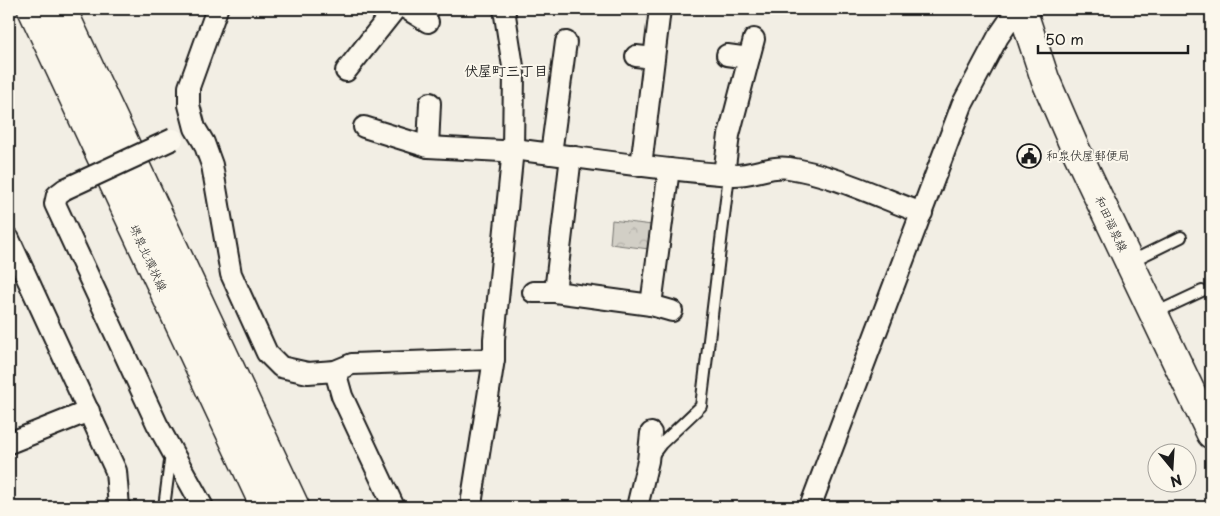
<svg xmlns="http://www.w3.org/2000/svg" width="1220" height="516" viewBox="0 0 1220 516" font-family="'Playpen Sans','Klee One',sans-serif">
	<defs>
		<pattern id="park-crowns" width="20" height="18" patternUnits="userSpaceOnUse" patternTransform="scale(1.25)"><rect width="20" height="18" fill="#d2cfc6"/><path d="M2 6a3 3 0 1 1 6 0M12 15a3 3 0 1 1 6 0" fill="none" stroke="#b4b1aa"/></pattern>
	</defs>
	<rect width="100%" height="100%" fill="#f2eee4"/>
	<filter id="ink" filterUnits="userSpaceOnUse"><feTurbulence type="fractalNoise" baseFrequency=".02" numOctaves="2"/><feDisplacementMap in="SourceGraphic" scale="10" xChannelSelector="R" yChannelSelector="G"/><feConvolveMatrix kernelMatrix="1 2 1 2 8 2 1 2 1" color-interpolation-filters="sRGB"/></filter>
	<g filter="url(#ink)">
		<polygon fill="url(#park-crowns)" stroke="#777671" points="612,220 652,225 649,249 610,244"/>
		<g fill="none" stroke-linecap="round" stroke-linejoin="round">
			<g stroke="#1c1c1c" stroke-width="14">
				<g id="lane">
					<polyline points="1130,262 1181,237"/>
					<polyline points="1155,313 1202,291"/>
					<polyline points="652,456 661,444 701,406 729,175"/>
					<polyline points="164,507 171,454"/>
				</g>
			</g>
			<g stroke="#1c1c1c" stroke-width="24">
				<g id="street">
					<polyline points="217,9 189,87 189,105 195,128 204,143 212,165 231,274 267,353 281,367 308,373 335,371 342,396 394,507"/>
					<polyline points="407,9 428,22"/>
					<polyline points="727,55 749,58"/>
					<polyline points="636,56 654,58"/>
					<polyline points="346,71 395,9"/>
					<path d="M364 127 428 147 502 151 513 149C586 158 659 170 733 175 752 176 770 165 789 168 835 175 878 197 922 213"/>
					<polyline points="428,147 430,103"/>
					<polyline points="551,154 566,42"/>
					<polyline points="641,166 660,9"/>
					<polyline points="724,174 729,135 754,39"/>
					<polyline points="65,189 57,195 55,204 157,424 203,507"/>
					<polyline points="9,239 116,471 119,507"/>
					<polyline points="533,292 555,292 651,305 672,311"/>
					<polyline points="555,292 571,156"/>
					<polyline points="651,305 669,169"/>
					<polyline points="335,371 352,364 494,359"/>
					<polyline points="9,443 89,411"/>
					<polyline points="472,507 472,498 494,359 494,339 513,149 514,73 504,9"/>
					<polyline points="637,507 648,461 651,433"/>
					<polyline points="810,507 962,105 998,37 1009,21 1022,11"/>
				</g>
			</g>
			<g stroke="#1c1c1c" stroke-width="31">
				<g id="secondary">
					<polyline points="32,9 265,507"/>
					<polyline points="62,9 295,507"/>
					<polyline points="1022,9 1045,79 1074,146 1211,434"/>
				</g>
			</g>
			<use href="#lane" stroke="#fbf7ec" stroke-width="10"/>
			<use href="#street" stroke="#fbf7ec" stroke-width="20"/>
			<use href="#secondary" stroke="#fbf7ec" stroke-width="28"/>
			<g stroke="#1c1c1c" stroke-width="24" stroke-linecap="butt">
				<polyline id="street-bridge" points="65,189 173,139"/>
			</g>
			<use href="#street-bridge" stroke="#fbf7ec" stroke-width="20"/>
		</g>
	</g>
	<defs>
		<g id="civic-ring" transform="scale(1.25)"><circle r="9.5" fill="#fbf7ec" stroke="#1c1c1c" stroke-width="1.5"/><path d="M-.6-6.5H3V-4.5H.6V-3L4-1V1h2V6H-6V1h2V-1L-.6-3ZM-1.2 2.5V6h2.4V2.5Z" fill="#1c1c1c"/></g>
	</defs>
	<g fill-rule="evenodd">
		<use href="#civic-ring" x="1029" y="156"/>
	</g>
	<g text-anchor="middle" stroke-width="4" stroke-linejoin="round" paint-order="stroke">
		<g font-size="12" fill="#1c1c1c" stroke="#fbf7ec" text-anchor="start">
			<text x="1046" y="160">和泉伏屋郵便局</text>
		</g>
		<g font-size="12" fill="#1c1c1c" stroke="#fbf7ec">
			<text transform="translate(1111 224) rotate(65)" y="4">和田福泉線</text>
			<text transform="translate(148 258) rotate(65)" y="4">堺泉北環状線</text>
		</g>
		<g font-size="14" font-weight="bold" fill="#1c1c1c" stroke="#fbf7ec">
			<text x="506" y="76">伏屋町三丁目</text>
		</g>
	</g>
	<rect width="1220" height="516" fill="none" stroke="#fbf7ec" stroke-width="30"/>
	<rect x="15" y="15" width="1190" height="486" fill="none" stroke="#1c1c1c" stroke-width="2" filter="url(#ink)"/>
	<g transform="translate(1172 468) rotate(162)"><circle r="24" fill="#fbf7ec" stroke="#a29f99"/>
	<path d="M0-4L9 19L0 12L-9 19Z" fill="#1c1c1c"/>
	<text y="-8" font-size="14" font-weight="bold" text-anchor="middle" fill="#1c1c1c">N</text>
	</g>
	<path d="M1038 45v8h150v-8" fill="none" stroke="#1c1c1c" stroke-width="2.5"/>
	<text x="1045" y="45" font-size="15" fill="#1c1c1c" stroke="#fbf7ec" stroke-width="4" paint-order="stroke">50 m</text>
</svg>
